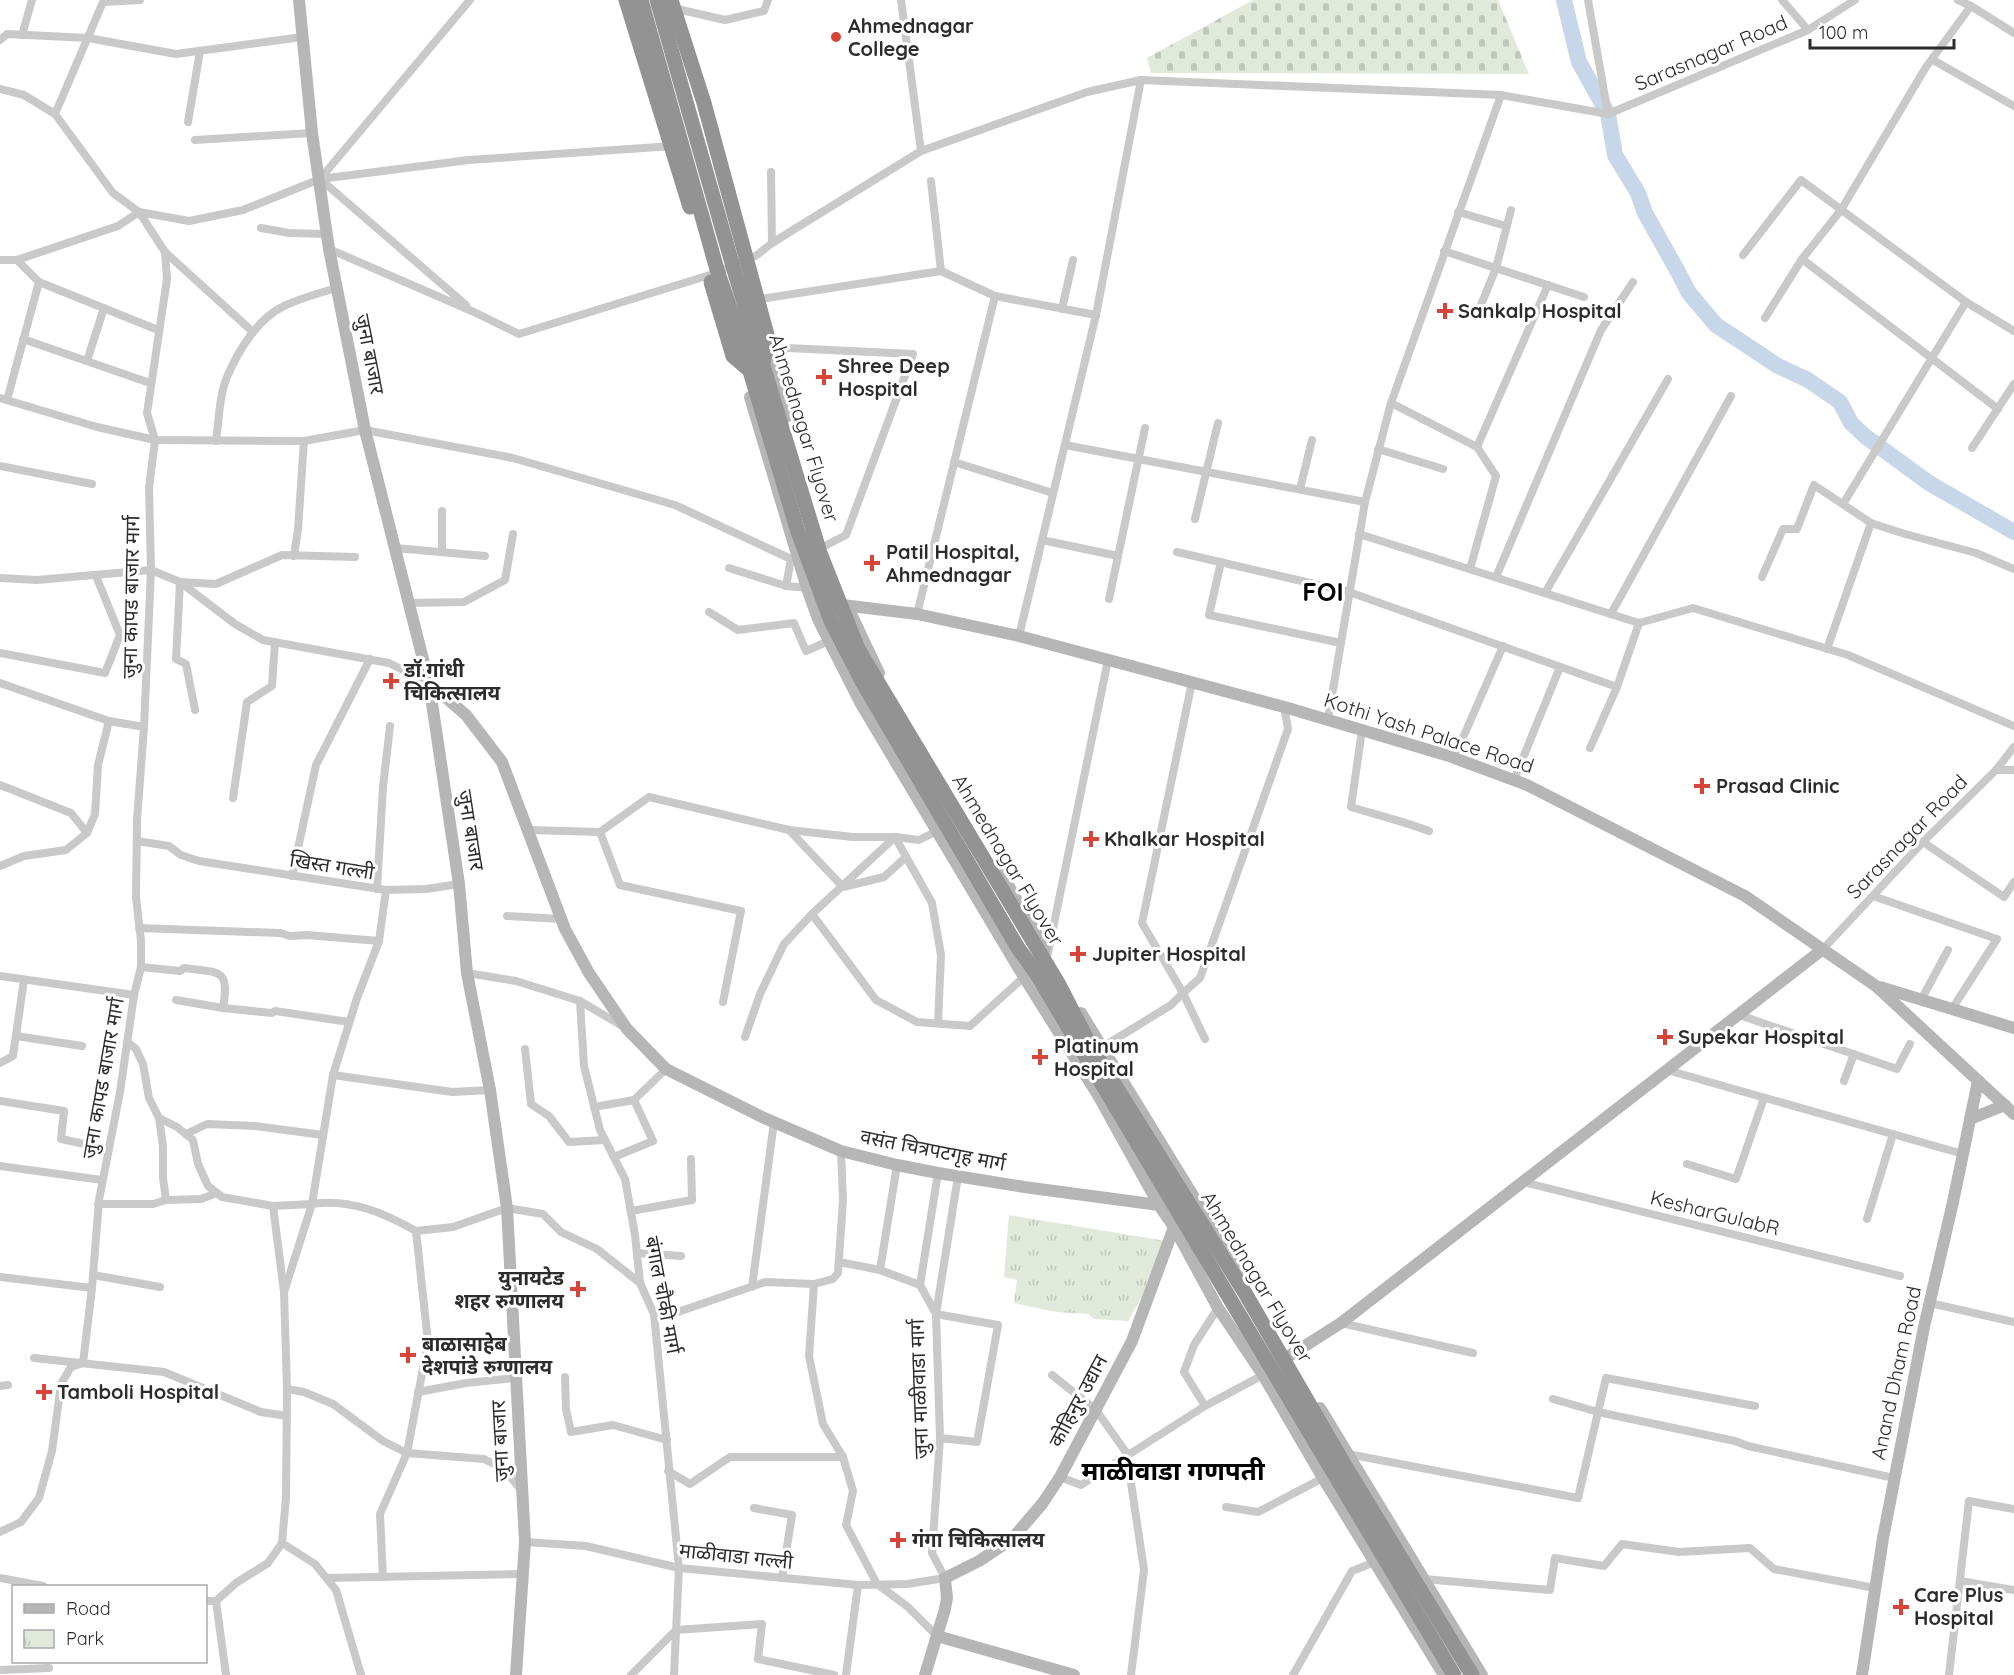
<svg xmlns="http://www.w3.org/2000/svg" width="2014" height="1675" viewBox="0 0 2014 1675" font-family="Quicksand,'Noto Sans Devanagari',sans-serif">
	<defs>
		<pattern id="cemetery-stones" width="16" height="16" patternUnits="userSpaceOnUse" patternTransform="scale(1.5)"><rect width="16" height="16" fill="#e0e9da"/><path d="M2 7V4a2 2 0 0 1 4 0v3zM10 15v-3a2 2 0 0 1 4 0v3z" fill="#c0c8bb"/></pattern>
		<pattern id="park-tufts" width="24" height="20" patternUnits="userSpaceOnUse" patternTransform="scale(1.5)"><rect width="24" height="20" fill="#e0e9da"/><path d="M3 7l-1-3M5 7V3M7 7l1-3M15 17l-1-3M17 17v-4M19 17l1-3" fill="none" stroke="#c0c8bb"/></pattern>
	</defs>
	<rect width="100%" height="100%" fill="#fff"/>
	<polygon fill="url(#cemetery-stones)" points="1253,0 1498,0 1529,74 1151,73 1147,58"/>
	<polygon fill="url(#park-tufts)" points="1009,1215 1166,1241 1146,1290 1128,1321 1094,1319 1088,1314 1056,1312 1014,1303 1017,1280 1004,1277"/>
	<g fill="none" stroke-linecap="round" stroke-linejoin="round">
		<polyline stroke="#c7d6e8" stroke-width="16" points="1564,0 1579,62 1608,114 1615,155 1638,193 1645,213 1677,270 1689,293 1716,325 1778,366 1808,380 1840,402 1851,423 1866,437 1929,483 2014,532"/>
		<g stroke="#c9c9c9" stroke-width="8">
			<polyline points="470,0 320,179 469,160 673,146"/>
			<polyline points="901,0 921,151"/>
			<polyline points="1588,0 1608,114"/>
			<polyline points="1782,0 1808,30"/>
			<polyline points="1958,0 1971,6"/>
			<polyline points="673,8 725,20 764,11 768,0"/>
			<polyline points="22,35 32,0"/>
			<polyline points="0,40 7,34 88,38 176,54 302,37"/>
			<polyline points="1933,60 2014,106"/>
			<polyline points="0,89 24,95 55,114 113,193 139,212 165,252 167,279 147,413 155,440 149,488 151,570 144,727 137,820 136,897 141,941 141,967 134,995 120,1092 99,1200 92,1288 83,1363 71,1367 61,1384 52,1451 39,1498 21,1522 0,1532"/>
			<polyline points="55,114 103,2 140,0"/>
			<polyline points="1608,114 1808,30 1855,0"/>
			<polyline points="188,122 200,51"/>
			<polyline points="195,140 312,133"/>
			<polyline points="771,172 772,243"/>
			<polyline points="931,181 941,271"/>
			<polyline points="1458,212 1506,226"/>
			<polyline points="261,228 289,233 327,234"/>
			<polyline points="329,249 474,312 519,334 713,274 757,255 772,243 921,151 1087,92 1141,80 1501,95 1608,114"/>
			<polyline points="1444,251 1584,297"/>
			<polyline points="165,252 253,332"/>
			<polyline points="1743,255 1801,180 1966,302 2014,331"/>
			<polyline points="1802,259 1998,409"/>
			<polyline points="0,260 17,260 118,226 139,212 189,221 243,210 320,179 466,305"/>
			<polyline points="17,260 39,282"/>
			<polyline points="754,300 941,271 995,296 1096,315"/>
			<polyline points="1062,309 1073,260"/>
			<polyline points="1477,315 1496,268 1511,210"/>
			<polyline points="1765,318 1802,259 1841,210 1926,67 1971,6 2014,33"/>
			<polyline points="23,339 150,383"/>
			<polyline points="766,347 913,354 846,535 817,550"/>
			<polyline points="87,361 104,308"/>
			<polyline points="0,398 97,427 155,440 304,441 365,430 513,458 675,505 791,559 802,556"/>
			<polyline points="7,400 39,282 158,330"/>
			<polyline points="1391,403 1477,447 1496,476 1470,569"/>
			<path d="M216 441C219 420 219 397 227 377 238 351 258 318 284 306 301 298 319 293 337 288"/>
			<polyline points="1065,445 1365,502"/>
			<polyline points="1477,447 1548,285"/>
			<polyline points="1972,448 2014,384"/>
			<polyline points="1378,449 1443,469"/>
			<polyline points="954,462 1053,493"/>
			<polyline points="0,466 92,484"/>
			<polyline points="1300,489 1312,440"/>
			<polyline points="1843,504 1966,302"/>
			<polyline points="1195,519 1218,423"/>
			<polyline points="1359,534 1639,623 1693,608 1848,655 2014,726"/>
			<polyline points="1042,540 1118,556"/>
			<polyline points="395,548 485,556"/>
			<polyline points="442,552 442,511"/>
			<polyline points="1177,552 1349,592 1617,687"/>
			<polyline points="294,556 298,529 304,441"/>
			<polyline points="1221,562 1209,615 1341,643"/>
			<polyline points="729,568 786,586 791,559"/>
			<polyline points="1496,577 1601,330 1633,282"/>
			<polyline points="1762,577 1783,529 1797,529 1814,485 1871,523"/>
			<polyline points="0,578 37,580 151,570 180,582 235,624 263,640 389,663 429,683"/>
			<polyline points="786,586 809,588"/>
			<polyline points="1545,593 1668,379"/>
			<polyline points="1109,599 1145,428"/>
			<polyline points="409,603 464,602 505,580 513,534"/>
			<polyline points="709,612 738,630 794,623 806,651 829,641"/>
			<polyline points="917,614 995,296"/>
			<polyline points="1611,614 1731,396"/>
			<polyline points="1019,636 1096,315 1141,80"/>
			<polyline points="1827,649 1871,523 1905,534 1976,553 2014,569"/>
			<polyline points="0,653 105,673 120,635 96,576"/>
			<polyline points="1192,682 1142,923 1183,993 1200,978 1288,729 1284,706"/>
			<polyline points="0,683 109,721 144,727"/>
			<polyline points="195,710 186,664 176,659 180,582 216,584 282,555 355,557"/>
			<polyline points="1328,719 1365,502 1391,403 1501,95"/>
			<path d="M1362 730 1351 807C1377 815 1403 821 1429 831"/>
			<polyline points="1590,748 1617,687 1639,623"/>
			<polyline points="1458,749 1503,646"/>
			<polyline points="1996,770 2014,770"/>
			<polyline points="1514,780 1560,667"/>
			<polyline points="0,785 71,813 87,833"/>
			<polyline points="233,798 247,702 272,686 275,642"/>
			<polyline points="529,830 600,832 620,885 741,911 723,1002"/>
			<polyline points="789,830 843,887 884,877 906,857"/>
			<polyline points="600,832 649,797 789,830 853,837 895,837 919,840 937,831"/>
			<polyline points="137,841 169,846 181,855 199,861 386,890 426,889 459,884"/>
			<polyline points="1923,842 2004,897 2014,882"/>
			<polyline points="0,866 24,856 66,850 87,833 95,814 98,765 109,721"/>
			<polyline points="292,876 316,765 370,659"/>
			<polyline points="377,889 383,787 390,726"/>
			<polyline points="1873,896 1997,939 1952,1009"/>
			<polyline points="812,914 876,1000 917,1022 970,1026 1024,977"/>
			<polyline points="507,916 561,919"/>
			<polyline points="139,928 280,933 290,936 307,935 379,941"/>
			<polyline points="1823,949 1923,842 1996,770 2014,747"/>
			<polyline points="1048,953 1108,660"/>
			<path d="M141 967 180 971 184 968C219 973 230 967 223 1008L272 1013 275 1011 349 1022"/>
			<polyline points="467,973 516,981 580,1001 624,1027"/>
			<polyline points="0,976 134,995"/>
			<polyline points="176,1000 223,1008"/>
			<polyline points="1921,1000 1948,950"/>
			<polyline points="580,1001 584,1066 600,1130 625,1179 635,1235 640,1283 654,1314 679,1568 674,1675"/>
			<polyline points="1739,1015 1897,1069 1910,1044"/>
			<polyline points="16,1036 82,1046"/>
			<polyline points="745,1037 760,994 784,944 812,914 895,837 932,903 941,955 938,1023"/>
			<polyline points="127,1042 136,1049 143,1064 149,1098 159,1118 177,1127 193,1140 198,1164 208,1186 222,1197 273,1206 312,1204 333,1075 357,998 379,941 386,890"/>
			<polyline points="1101,1048 1171,1005 1183,993 1205,1039"/>
			<polyline points="525,1049 531,1104 549,1116 569,1142 605,1140"/>
			<polyline points="0,1063 13,1056 24,980"/>
			<polyline points="1667,1070 1963,1154"/>
			<polyline points="333,1075 452,1092 490,1090"/>
			<polyline points="1844,1081 1854,1054"/>
			<polyline points="0,1101 64,1111 61,1139 108,1149"/>
			<polyline points="594,1107 634,1100 666,1069"/>
			<polyline points="159,1118 163,1146 163,1178 166,1200"/>
			<polyline points="186,1134 207,1124 255,1126 323,1135"/>
			<polyline points="614,1157 653,1141 634,1100"/>
			<polyline points="1687,1164 1736,1179 1764,1098"/>
			<polyline points="0,1166 102,1180"/>
			<polyline points="1523,1182 1900,1276"/>
			<polyline points="98,1204 153,1204 166,1200 201,1199 217,1193"/>
			<polyline points="631,1211 692,1200 691,1159"/>
			<polyline points="1867,1219 1893,1134"/>
			<polyline points="416,1231 453,1227 507,1208 543,1214 561,1232 597,1249 640,1283"/>
			<polyline points="637,1253 681,1256"/>
			<polyline points="880,1270 897,1165"/>
			<polyline points="93,1275 160,1287"/>
			<polyline points="0,1277 92,1288"/>
			<polyline points="814,1284 809,1356 823,1424 843,1457 853,1491 846,1525 877,1584 908,1607 937,1636"/>
			<polyline points="920,1285 938,1173"/>
			<polyline points="752,1287 774,1122"/>
			<path d="M284 1292 312 1204C350 1198 384 1213 416 1231L428 1342 407 1453 380 1514 383 1577"/>
			<polyline points="1930,1303 2014,1322"/>
			<polyline points="654,1314 678,1312 765,1282 814,1284 833,1279 838,1273 843,1200 841,1151"/>
			<polyline points="1341,1323 1473,1353"/>
			<polyline points="34,1358 164,1372 261,1412 287,1416"/>
			<polyline points="1052,1375 1096,1410 1128,1455"/>
			<polyline points="565,1377 566,1409 571,1432 613,1425 667,1440"/>
			<polyline points="0,1386 8,1385"/>
			<polyline points="287,1389 304,1392 333,1404 383,1441 407,1453 484,1459 504,1469 522,1491"/>
			<polyline points="418,1392 466,1383 516,1378"/>
			<polyline points="1553,1399 1598,1412 1735,1441 1748,1446 1894,1478"/>
			<polyline points="1205,1406 1184,1372 1194,1345 1218,1308"/>
			<polyline points="940,1438 977,1442 998,1325 936,1314 958,1176"/>
			<polyline points="1348,1454 1578,1498 1606,1378 1755,1406"/>
			<polyline points="1127,1456 1144,1570 1131,1675"/>
			<polyline points="668,1471 690,1484 730,1457 843,1457"/>
			<polyline points="1060,1477 1081,1485 1205,1406 1263,1375"/>
			<polyline points="1226,1507 1258,1512 1323,1478"/>
			<polyline points="754,1508 792,1515 782,1578"/>
			<polyline points="525,1542 586,1546 679,1568 858,1585 907,1584 945,1578 932,1553 940,1438 936,1314 920,1285 880,1270 839,1262"/>
			<polyline points="282,1543 315,1564 336,1590 361,1675"/>
			<polyline points="0,1578 43,1586"/>
			<polyline points="327,1578 523,1574"/>
			<polyline points="1424,1579 1550,1590 1555,1558 1604,1566 1622,1544 1679,1552 1750,1548 1774,1569 1875,1588"/>
			<polyline points="1960,1581 2014,1590"/>
			<polyline points="206,1601 216,1601"/>
			<polyline points="0,1670 49,1668"/>
			<polyline points="226,1675 216,1601 236,1583 268,1563 282,1543 286,1497 287,1389 284,1292 273,1206"/>
			<polyline points="631,1675 676,1630 762,1624 758,1659 834,1675"/>
			<polyline points="846,1675 858,1585"/>
			<polyline points="1293,1675 1352,1571 1375,1562"/>
			<polyline points="1949,1675 1969,1501 2014,1509"/>
		</g>
		<g stroke="#b6b6b6" stroke-width="12">
			<polyline points="299,0 312,133 329,249 365,430 429,683 459,884 467,973 490,1090 507,1208 525,1542 516,1675"/>
			<polyline points="767,347 786,417"/>
			<polyline points="750,397 807,588 818,619 861,704 1024,977 1098,1095 1159,1205 1174,1227 1218,1308 1263,1375 1323,1478 1444,1675"/>
			<polyline points="834,604 917,614 1019,636 1288,708 1449,756 1527,785 1745,896 1876,986 2014,1114"/>
			<polyline points="852,616 879,673"/>
			<polyline points="429,683 466,715 502,762 565,929 589,973 627,1029 666,1069 762,1117 841,1151 897,1165 938,1173 1024,1187 1159,1205 1164,1202"/>
			<polyline points="1002,875 1045,948"/>
			<polyline points="1880,987 2014,1028"/>
			<polyline points="1081,1013 1243,1277"/>
			<polyline points="1970,1119 2005,1105"/>
			<polyline points="1289,1356 1341,1323 1823,949"/>
			<polyline points="1320,1408 1482,1675"/>
			<polyline points="937,1636 1074,1675"/>
			<polyline points="925,1675 945,1609 947,1598 945,1578 979,1561 1012,1539 1042,1504 1060,1477 1132,1341 1174,1227 1178,1225"/>
			<polyline points="1862,1675 1883,1538 1924,1327 1953,1202 1978,1081"/>
		</g>
		<g stroke="#939393" stroke-width="15">
			<polyline points="626,0 690,207"/>
			<polyline points="641,0 718,273 738,331 798,532 831,621 863,683 1018,948 1036,973 1454,1675"/>
			<polyline points="657,0 734,270 820,553 858,649 1058,983 1091,1047 1245,1293 1344,1464 1472,1675"/>
			<polyline points="671,0 704,103 769,342 762,365"/>
			<polyline points="711,282 733,356 747,368"/>
		</g>
	</g>
	<g fill="#d94438" stroke="#fff" stroke-width="2">
		<circle cx="836" cy="37" r="6"/>
		<path d="M1442 302h6v6h6v6h-6v6h-6v-6h-6v-6h6z"/>
		<path d="M821 368h6v6h6v6h-6v6h-6v-6h-6v-6h6z"/>
		<path d="M869 554h6v6h6v6h-6v6h-6v-6h-6v-6h6z"/>
		<path d="M388 672h6v6h6v6h-6v6h-6v-6h-6v-6h6z"/>
		<path d="M1699 777h6v6h6v6h-6v6h-6v-6h-6v-6h6z"/>
		<path d="M1088 830h6v6h6v6h-6v6h-6v-6h-6v-6h6z"/>
		<path d="M1075 945h6v6h6v6h-6v6h-6v-6h-6v-6h6z"/>
		<path d="M1662 1028h6v6h6v6h-6v6h-6v-6h-6v-6h6z"/>
		<path d="M1037 1048h6v6h6v6h-6v6h-6v-6h-6v-6h6z"/>
		<path d="M575 1280h6v6h6v6h-6v6h-6v-6h-6v-6h6z"/>
		<path d="M405 1346h6v6h6v6h-6v6h-6v-6h-6v-6h6z"/>
		<path d="M41 1383h6v6h6v6h-6v6h-6v-6h-6v-6h6z"/>
		<path d="M895 1531h6v6h6v6h-6v6h-6v-6h-6v-6h6z"/>
		<path d="M1898 1598h6v6h6v6h-6v6h-6v-6h-6v-6h6z"/>
	</g>
	<g text-anchor="middle" stroke-width="6" stroke-linejoin="round" paint-order="stroke">
		<g font-size="20" font-weight="bold" fill="#2c2c2c" stroke="#fff" text-anchor="start">
			<text x="848" y="33">Ahmednagar<tspan x="848" dy="23">College</tspan></text>
			<text x="1458" y="318">Sankalp Hospital</text>
			<text x="838" y="373">Shree Deep<tspan x="838" dy="23">Hospital</tspan></text>
			<text x="886" y="559">Patil Hospital,<tspan x="886" dy="23">Ahmednagar</tspan></text>
			<text x="404" y="677">डॉ.गांधी<tspan x="404" dy="23">चिकित्सालय</tspan></text>
			<text x="1716" y="793">Prasad Clinic</text>
			<text x="1104" y="846">Khalkar Hospital</text>
			<text x="1092" y="961">Jupiter Hospital</text>
			<text x="1678" y="1044">Supekar Hospital</text>
			<text x="1054" y="1053">Platinum<tspan x="1054" dy="23">Hospital</tspan></text>
			<text x="564" y="1285" text-anchor="end">युनायटेड<tspan x="564" dy="23">शहर रुग्णालय</tspan></text>
			<text x="422" y="1351">बाळासाहेब<tspan x="422" dy="23">देशपांडे रुग्णालय</tspan></text>
			<text x="57" y="1399">Tamboli Hospital</text>
			<text x="912" y="1547">गंगा चिकित्सालय</text>
			<text x="1914" y="1602">Care Plus<tspan x="1914" dy="23">Hospital</tspan></text>
		</g>
		<g font-size="20" fill="#2c2c2c" stroke="#fff">
			<text transform="translate(1711 53) rotate(-23)" y="7">Sarasnagar Road</text>
			<text transform="translate(370 354) rotate(79)" y="7">जुना बाजार</text>
			<text transform="translate(804 428) rotate(73)" y="7">Ahmednagar Flyover</text>
			<text transform="translate(131 597) rotate(-89)" y="7">जुना कापड बाजार मार्ग</text>
			<text transform="translate(1429 733) rotate(18)" y="7">Kothi Yash Palace Road</text>
			<text transform="translate(471 830) rotate(81)" y="7">जुना बाजार</text>
			<text transform="translate(1907 837) rotate(-46)" y="7">Sarasnagar Road</text>
			<text transform="translate(1008 860) rotate(59)" y="7">Ahmednagar Flyover</text>
			<text transform="translate(332 866) rotate(9)" y="7">खिस्त गल्ली</text>
			<text transform="translate(103 1078) rotate(-80)" y="7">जुना कापड बाजार मार्ग</text>
			<text transform="translate(933 1150) rotate(11)" y="7">वसंत चित्रपटगृह मार्ग</text>
			<text transform="translate(1715 1213) rotate(14)" y="7">KesharGulabR</text>
			<text transform="translate(1257 1277) rotate(59)" y="7">Ahmednagar Flyover</text>
			<text transform="translate(663 1295) rotate(79)" y="7">बंगाल चौकी मार्ग</text>
			<text transform="translate(1896 1373) rotate(-78)" y="7">Anand Dham Road</text>
			<text transform="translate(919 1389) rotate(-92)" y="7">जुना माळीवाडा मार्ग</text>
			<text transform="translate(1078 1401) rotate(-62)" y="7">कोहिनुर उद्यान</text>
			<text transform="translate(500 1441) rotate(-93)" y="7">जुना बाजार</text>
			<text transform="translate(736 1556) rotate(6)" y="7">माळीवाडा गल्ली</text>
		</g>
		<g font-size="26" font-weight="bold" fill="#000" stroke="#fff">
			<text x="1323" y="601">FOI</text>
			<text x="1173" y="1480">माळीवाडा गणपती</text>
		</g>
	</g>
	<rect x="12" y="1585" width="195" height="78" fill="#ffffff" stroke="#ababab" stroke-width="1.5"/>
	<rect x="24" y="1604" width="30" height="9" fill="#b6b6b6" stroke="#ababab" stroke-width="1.5"/>
	<text x="66" y="1615" font-size="18" fill="#2c2c2c">Road</text>
	<rect x="24" y="1630" width="30" height="18" fill="url(#park-tufts)" stroke="#ababab" stroke-width="1.5"/>
	<text x="66" y="1645" font-size="18" fill="#2c2c2c">Park</text>
	<path d="M1810 39v9h144v-9" fill="none" stroke="#2c2c2c" stroke-width="3"/>
	<text x="1819" y="39" font-size="18" fill="#2c2c2c" stroke="#ffffff" stroke-width="4.5" paint-order="stroke">100 m</text>
</svg>
